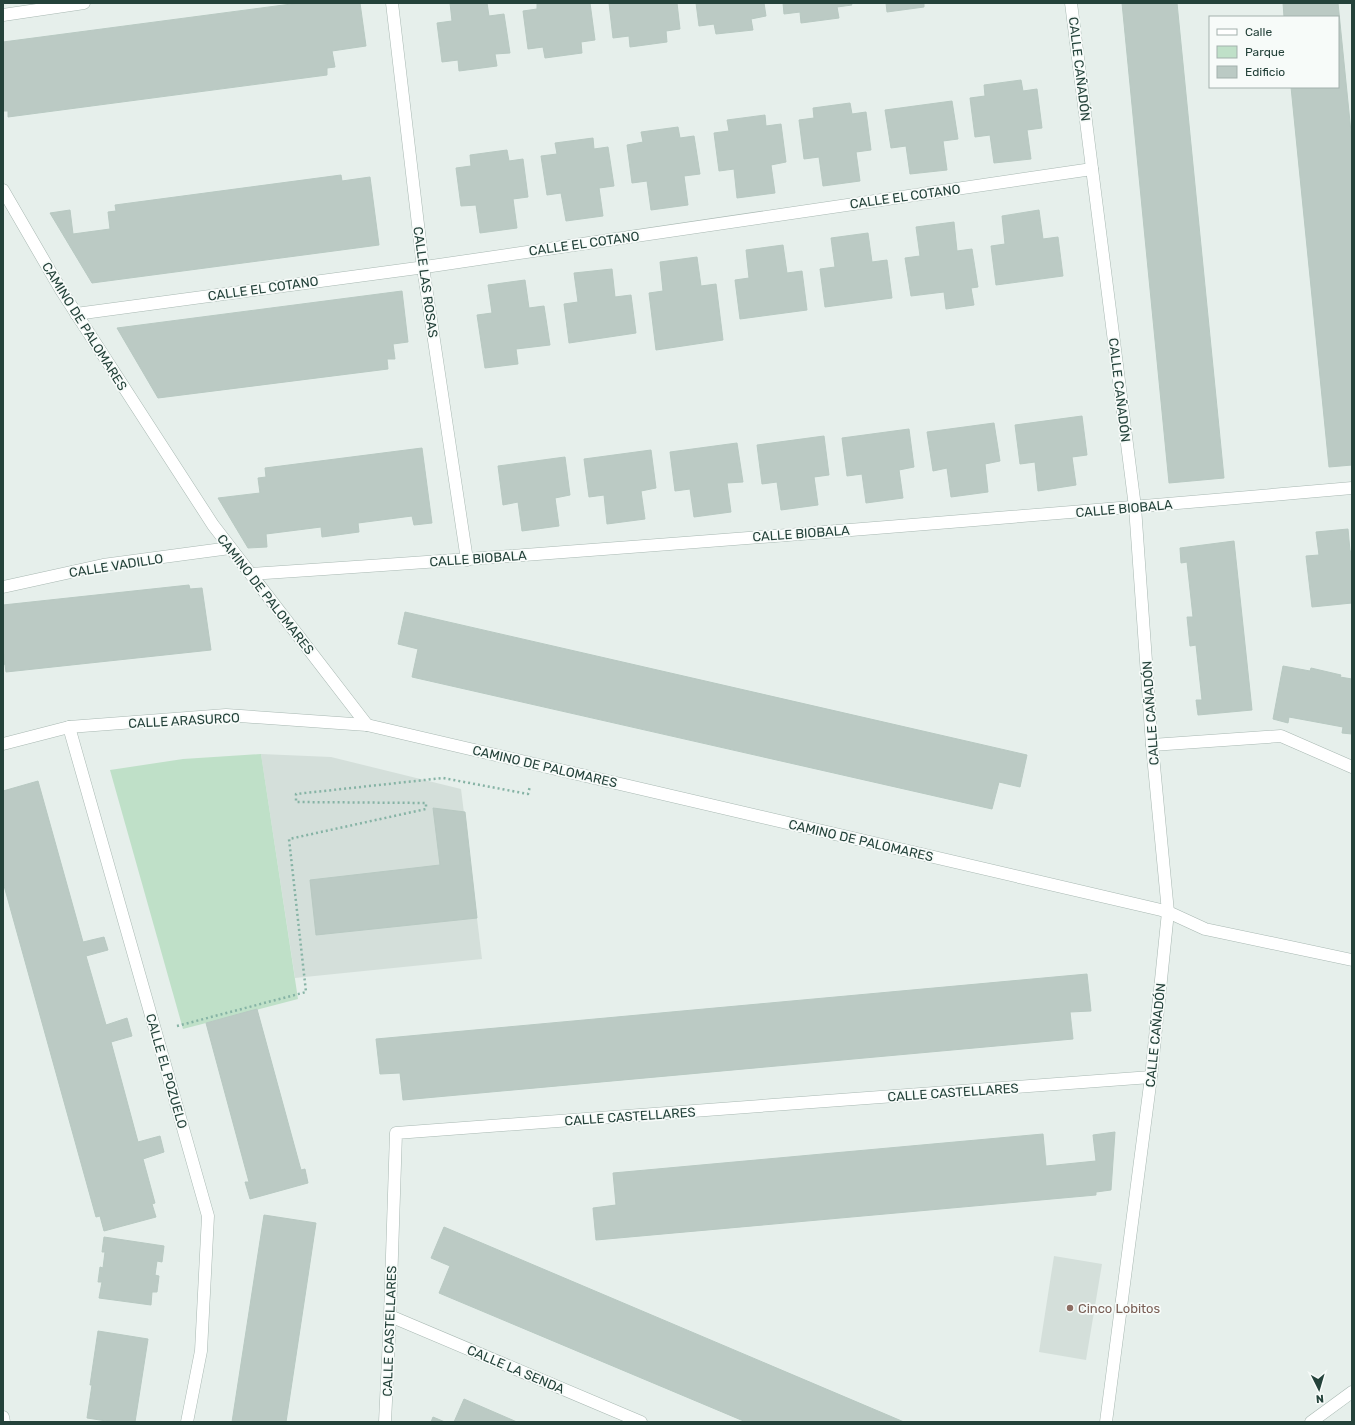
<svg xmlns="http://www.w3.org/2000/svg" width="1355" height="1425" viewBox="0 0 1355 1425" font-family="Rubik,sans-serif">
	<rect width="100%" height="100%" fill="#e6efeb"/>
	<g fill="#d4dfda">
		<polygon points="261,754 331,757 461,789 482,959 295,978"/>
		<polygon points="1054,1256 1102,1264 1086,1360 1039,1352"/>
	</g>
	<polygon fill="#bfe0c8" points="261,754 298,999 183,1029 110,770 183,759"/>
	<g fill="#bbcac4" stroke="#b8c9c2">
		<polygon points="299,3 360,3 366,46 332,51 335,67 327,68 327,75 8,117 8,111 3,111 3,42"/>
		<polygon points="450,3 487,3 489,16 504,14 510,53 495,54 497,66 459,71 458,60 442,62 437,23 452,21"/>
		<polygon points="537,3 590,3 595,40 581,42 582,53 545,58 543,47 528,49 523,11 537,9"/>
		<polygon points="609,3 677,3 680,29 666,31 667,42 630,47 629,36 613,38"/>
		<polygon points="696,3 764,3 766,16 751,19 753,30 716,34 714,24 699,26"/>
		<polygon points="783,3 851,3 852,5 837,7 839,18 801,23 800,12 784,14"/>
		<polygon points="886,3 924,3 924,7 887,12"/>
		<polygon points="1122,3 1177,3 1224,478 1169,483"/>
		<polygon points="1283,3 1338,3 1352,142 1352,465 1329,467 1291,87 1338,87 1338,17 1284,17"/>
		<polygon points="1021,80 1023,91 1037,89 1042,128 1027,130 1031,159 994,163 990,135 975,137 970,98 985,96 984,85"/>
		<polygon points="952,101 958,139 943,141 947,170 910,174 906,146 891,148 885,110"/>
		<polygon points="850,103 852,114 866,112 871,150 856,152 860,181 823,186 819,157 804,159 799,120 814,118 813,108"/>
		<polygon points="765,115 766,126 781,124 786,162 771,165 775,193 737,198 734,169 719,171 714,133 729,131 727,120"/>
		<polygon points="678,127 680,138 694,136 700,174 684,176 688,205 651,210 647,181 632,183 627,145 643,142 641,132"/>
		<polygon points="593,138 594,149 608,147 614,186 599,188 603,216 566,221 561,193 547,195 541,156 557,154 555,143"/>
		<polygon points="507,150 509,161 523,159 528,197 513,199 517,228 480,233 476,205 461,206 456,168 471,166 470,155"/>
		<polygon points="341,175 342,181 370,177 379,245 92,283 50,213 70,210 73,234 110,229 108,212 116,211 115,205"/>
		<polygon points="1039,210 1043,239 1058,237 1063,276 996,285 991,246 1005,244 1002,216"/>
		<polygon points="954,222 957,251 972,249 978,287 971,288 974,305 946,309 944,292 911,296 905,258 920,256 916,227"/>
		<polygon points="868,233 872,262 887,260 892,298 825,307 820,269 835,267 831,238"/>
		<polygon points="783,245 787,273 802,271 807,310 740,319 735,280 749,278 746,250"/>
		<polygon points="697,257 701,286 716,284 723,340 656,350 649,293 663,291 660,262"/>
		<polygon points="612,269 615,297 631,295 636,333 569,343 564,304 578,302 574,273"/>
		<polygon points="525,280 529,308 544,306 550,345 516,349 518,364 485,368 477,315 492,313 488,285"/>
		<polygon points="402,291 408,342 393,344 395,359 387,359 388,369 158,398 117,328"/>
		<polygon points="1082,416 1087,455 1072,457 1076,485 1038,491 1035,462 1020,464 1015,425"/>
		<polygon points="994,423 1000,461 985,464 988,492 951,497 947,468 933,471 927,432"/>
		<polygon points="909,429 914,467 899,470 903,498 866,503 862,474 847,476 842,438"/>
		<polygon points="824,436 829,475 814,477 818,505 781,510 777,482 762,484 757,445"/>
		<polygon points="737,443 743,482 727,483 731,512 694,517 690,489 675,491 670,452"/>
		<polygon points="422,448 432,523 414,525 412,516 358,523 359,532 322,537 321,527 266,534 267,547 248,548 218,498 260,493 258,478 266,477 265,468"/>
		<polygon points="651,450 656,488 641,491 645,519 607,524 604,495 589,497 584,459"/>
		<polygon points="565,457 570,495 555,498 559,526 522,531 518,502 503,505 498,466"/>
		<polygon points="1348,529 1350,551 1352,551 1352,603 1312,607 1306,556 1319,555 1316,532"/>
		<polygon points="1234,541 1252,710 1198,715 1196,700 1202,700 1196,645 1190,646 1187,617 1193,617 1187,562 1181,563 1180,548"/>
		<polygon points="189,585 190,589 202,588 211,650 6,672 3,650 3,605"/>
		<polygon points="405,612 1027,755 1020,787 999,782 992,809 412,677 418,649 398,644"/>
		<polygon points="3,650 5,664 3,665"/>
		<polygon points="1283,666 1310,671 1311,668 1341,675 1340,677 1352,679 1352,734 1342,733 1343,727 1289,717 1288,723 1273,719"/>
		<polygon points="38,781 83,942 104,937 108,950 86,956 106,1025 127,1018 132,1036 111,1042 138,1142 160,1136 164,1152 143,1159 155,1203 152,1204 156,1217 104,1231 100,1216 96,1217 3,882 3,791"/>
		<polygon points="433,808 465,812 477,918 316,935 310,880 440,865"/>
		<polygon points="1087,974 1091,1011 1070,1012 1073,1039 403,1100 400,1073 380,1074 376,1039"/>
		<polygon points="257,1009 301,1170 305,1169 308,1183 250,1199 245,1182 249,1182 206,1023"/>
		<polygon points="1115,1132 1111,1190 1096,1192 1096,1195 596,1240 593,1208 616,1205 613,1173 1043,1134 1046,1166 1096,1161 1093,1135"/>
		<polygon points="264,1215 316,1223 286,1422 232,1422"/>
		<polygon points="444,1227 904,1422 746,1422 439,1293 450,1266 431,1258"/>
		<polygon points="104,1237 164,1246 162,1262 157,1261 155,1275 159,1276 157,1292 152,1292 151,1305 99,1298 102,1282 98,1282 100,1267 103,1268 105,1252 102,1252"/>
		<polygon points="98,1331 148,1339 135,1422 113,1422 87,1418 92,1385 90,1385"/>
		<polygon points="464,1399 517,1422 454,1422"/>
		<polygon points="433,1417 445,1422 431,1422"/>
	</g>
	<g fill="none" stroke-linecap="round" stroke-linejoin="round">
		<g stroke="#a8b8b2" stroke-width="13">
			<g id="street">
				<polyline points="392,3 423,267 467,560"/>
				<polyline points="1071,3 1135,507 1152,745 1168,912 1151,1077 1106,1422"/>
				<polyline points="3,15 84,3"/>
				<polyline points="3,190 61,290 213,525 367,725"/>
				<polyline points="76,314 425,267 1092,169"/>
				<path d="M251 574C618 550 985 520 1352 488"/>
				<polyline points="3,587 103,565 230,548"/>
				<polyline points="69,727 208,1216 201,1351 187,1422"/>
				<polyline points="3,744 69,727 226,715 367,725 1161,910 1168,912 1205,929 1352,960"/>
				<polyline points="1152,745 1281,736 1352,767"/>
				<polyline points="390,1316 641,1422"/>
				<polyline points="3,1417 4,1422"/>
				<polyline points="385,1422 390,1316 396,1133 1151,1077"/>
				<polyline points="1311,1422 1352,1392"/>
			</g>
		</g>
		<polyline stroke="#86b3a5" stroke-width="2.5" stroke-dasharray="2 3" stroke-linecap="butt" points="177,1026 306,992 289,839 426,809 426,803 296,802 296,794 443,778 528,794 530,786"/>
		<use href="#street" stroke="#fff" stroke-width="12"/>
	</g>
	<circle fill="#8d6e63" stroke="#f7fbf9" stroke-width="1.5" cx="1070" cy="1308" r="4"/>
	<g text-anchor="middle" stroke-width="3.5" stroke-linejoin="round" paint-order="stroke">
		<g font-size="13" fill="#24423a" stroke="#f7fbf9">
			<text transform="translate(1080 69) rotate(83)" y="5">CALLE CAÑADÓN</text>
			<text transform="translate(905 196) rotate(-8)" y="5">CALLE EL COTANO</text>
			<text transform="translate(584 243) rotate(-8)" y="5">CALLE EL COTANO</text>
			<text transform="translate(426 282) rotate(82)" y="5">CALLE LAS ROSAS</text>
			<text transform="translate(263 288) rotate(-8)" y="5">CALLE EL COTANO</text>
			<text transform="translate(85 326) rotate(58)" y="5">CAMINO DE PALOMARES</text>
			<text transform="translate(1120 390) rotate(83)" y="5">CALLE CAÑADÓN</text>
			<text transform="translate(1124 508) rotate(-5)" y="5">CALLE BIOBALA</text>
			<text transform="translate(801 533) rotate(-4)" y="5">CALLE BIOBALA</text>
			<text transform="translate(478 558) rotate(-4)" y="5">CALLE BIOBALA</text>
			<text transform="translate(116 565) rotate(-9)" y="5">CALLE VADILLO</text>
			<text transform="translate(266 594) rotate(52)" y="5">CAMINO DE PALOMARES</text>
			<text transform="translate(1150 713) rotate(-94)" y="5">CALLE CAÑADÓN</text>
			<text transform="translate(184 720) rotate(-3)" y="5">CALLE ARASURCO</text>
			<text transform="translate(545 766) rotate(13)" y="5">CAMINO DE PALOMARES</text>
			<text transform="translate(861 840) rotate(13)" y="5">CAMINO DE PALOMARES</text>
			<text transform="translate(1155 1035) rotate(-84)" y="5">CALLE CAÑADÓN</text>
			<text transform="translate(167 1071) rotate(74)" y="5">CALLE EL POZUELO</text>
			<text transform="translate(953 1092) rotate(-4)" y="5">CALLE CASTELLARES</text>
			<text transform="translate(630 1116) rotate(-4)" y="5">CALLE CASTELLARES</text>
			<text transform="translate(389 1331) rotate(-88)" y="5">CALLE CASTELLARES</text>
			<text transform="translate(516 1369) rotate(23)" y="5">CALLE LA SENDA</text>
		</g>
		<g font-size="13" fill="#785e54" stroke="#f7fbf9" text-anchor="start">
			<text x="1078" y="1313">Cinco Lobitos</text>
		</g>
	</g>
	<rect width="1355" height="1425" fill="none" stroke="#24423a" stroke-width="8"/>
	<rect x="1209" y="16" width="130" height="72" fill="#f7fbf9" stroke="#a3b1ad"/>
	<rect x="1217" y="29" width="20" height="6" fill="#ffffff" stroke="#a3b1ad"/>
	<text x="1245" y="36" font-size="12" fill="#24423a">Calle</text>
	<rect x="1217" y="46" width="20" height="12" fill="#bfe0c8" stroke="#a3b1ad"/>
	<text x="1245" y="56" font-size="12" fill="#24423a">Parque</text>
	<rect x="1217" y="66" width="20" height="12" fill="#bbcac4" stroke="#a3b1ad"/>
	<text x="1245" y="76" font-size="12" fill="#24423a">Edificio</text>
	<g transform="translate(1319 1389) rotate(175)" stroke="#f7fbf9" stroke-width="3" paint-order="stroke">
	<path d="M0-3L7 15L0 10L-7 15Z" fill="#24423a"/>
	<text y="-6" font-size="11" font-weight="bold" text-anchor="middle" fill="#24423a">N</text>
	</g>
</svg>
